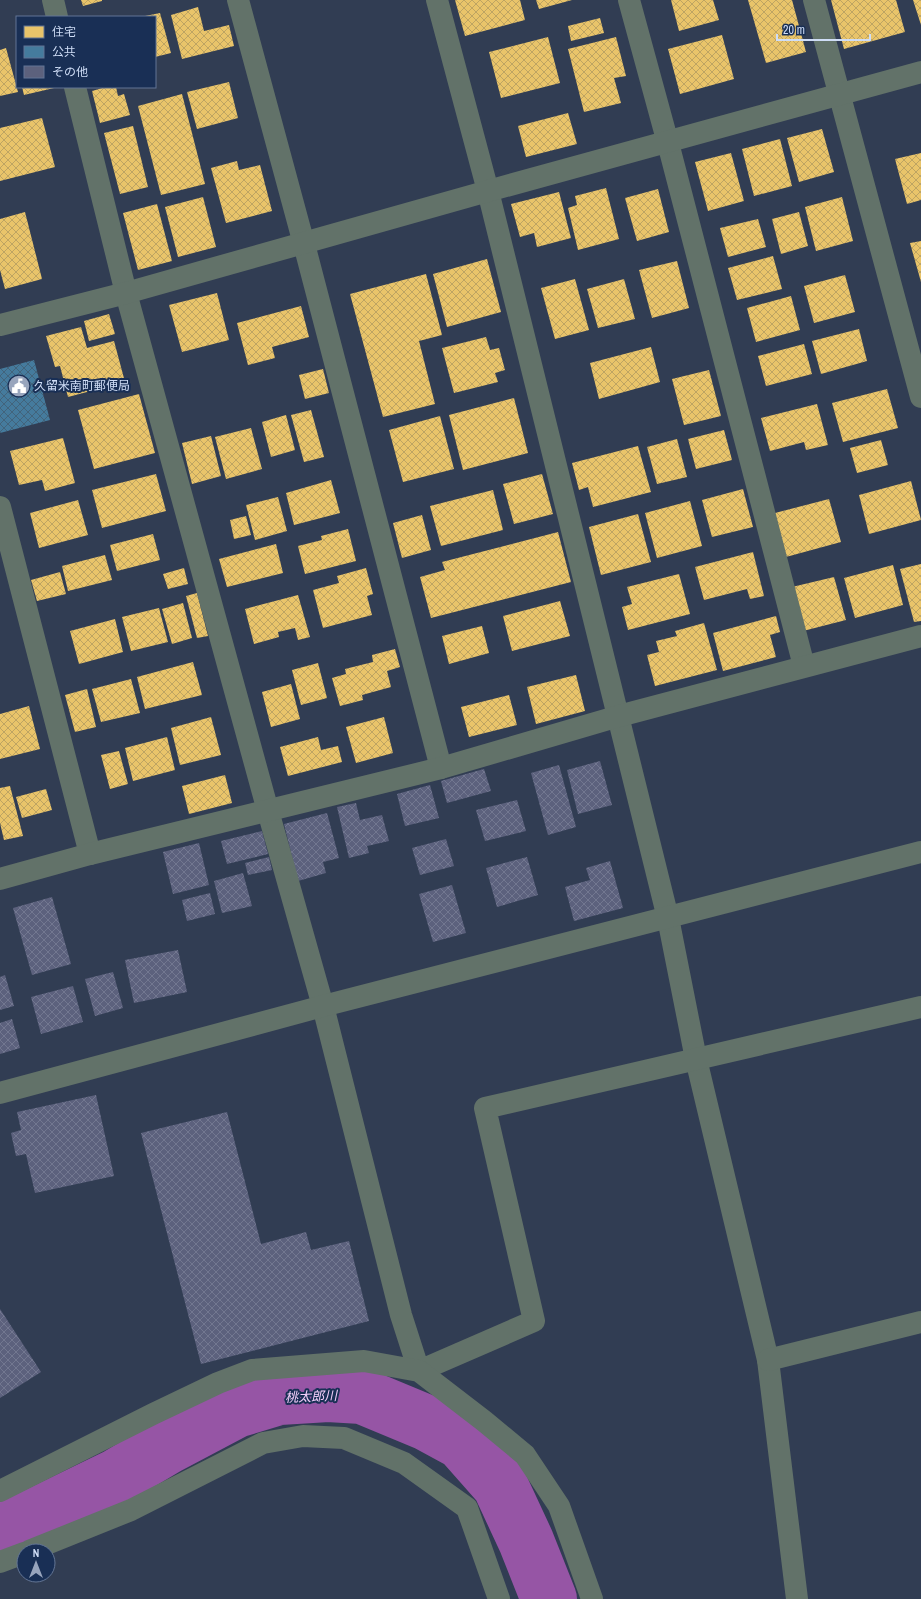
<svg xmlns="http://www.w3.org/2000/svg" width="921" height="1599" viewBox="0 0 921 1599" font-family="'Archivo Narrow','Noto Sans JP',sans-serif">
	<defs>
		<pattern id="homes-cross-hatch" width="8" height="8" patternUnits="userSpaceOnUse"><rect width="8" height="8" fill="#e9c46a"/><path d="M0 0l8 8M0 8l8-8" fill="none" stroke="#bea462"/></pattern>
		<pattern id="public-cross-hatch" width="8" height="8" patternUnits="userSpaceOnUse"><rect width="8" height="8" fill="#457b9d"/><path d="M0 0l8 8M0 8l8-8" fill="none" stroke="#42647c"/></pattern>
		<pattern id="building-cross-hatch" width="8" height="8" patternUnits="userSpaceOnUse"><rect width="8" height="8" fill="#5c617d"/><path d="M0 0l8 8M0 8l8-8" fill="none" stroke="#727790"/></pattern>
	</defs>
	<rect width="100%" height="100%" fill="#313d53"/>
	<g fill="url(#homes-cross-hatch)">
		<polygon points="81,0 102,0 102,1 83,6"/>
		<polygon points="455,0 520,0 525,20 465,36"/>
		<polygon points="536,0 572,0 539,9"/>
		<polygon points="671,0 713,0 719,20 679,31"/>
		<polygon points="748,0 792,0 806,52 766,63"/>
		<polygon points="831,0 896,0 905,32 844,49"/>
		<polygon points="913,0 921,0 921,25"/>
		<polygon points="198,7 204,31 229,25 234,46 182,59 171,15"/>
		<polygon points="160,13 171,53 155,57 155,17 145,16"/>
		<polygon points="600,18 604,33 571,41 568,26"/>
		<polygon points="722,35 734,79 680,94 668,49"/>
		<polygon points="548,37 560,83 501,98 489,52"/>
		<polygon points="616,37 626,76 614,78 621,103 584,112 568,49"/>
		<polygon points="6,48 18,92 0,96 0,50"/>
		<polygon points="229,82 238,118 197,129 187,92"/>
		<polygon points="22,87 54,87 54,88 24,95"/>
		<polygon points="106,87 116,87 118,96 124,94 130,115 100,123 92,91"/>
		<polygon points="182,94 205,184 161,195 138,106"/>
		<polygon points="568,113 577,144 526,157 518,126"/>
		<polygon points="42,118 55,167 0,181 0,128"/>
		<polygon points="133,126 148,187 120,194 104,133"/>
		<polygon points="822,129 834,172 799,182 787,138"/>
		<polygon points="780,139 792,186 754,196 742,149"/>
		<polygon points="731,153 744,201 708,211 695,162"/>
		<polygon points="921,153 921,200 907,204 895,159"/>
		<polygon points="237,161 239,170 260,165 272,211 226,223 211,168"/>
		<polygon points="606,188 619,239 578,250 568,208 577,205 575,196"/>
		<polygon points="658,189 669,232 637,241 625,198"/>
		<polygon points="559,192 571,238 537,247 534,233 520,237 511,204"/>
		<polygon points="203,197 216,247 178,257 165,207"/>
		<polygon points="842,197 853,241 816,251 805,207"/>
		<polygon points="157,204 172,261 138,270 123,213"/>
		<polygon points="25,212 42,279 5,289 0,270 0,219"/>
		<polygon points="799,212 808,246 781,254 772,219"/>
		<polygon points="758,219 766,247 728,257 720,228"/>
		<polygon points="921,241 921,282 910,243"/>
		<polygon points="773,256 782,289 737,300 728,268"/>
		<polygon points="487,259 501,312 447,327 433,274"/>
		<polygon points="677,261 689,308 652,318 639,270"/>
		<polygon points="426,274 442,335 419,341 435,404 383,417 350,294"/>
		<polygon points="845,275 855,312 814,323 804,286"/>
		<polygon points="575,279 589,330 555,339 541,288"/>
		<polygon points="624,279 635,319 598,328 587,289"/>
		<polygon points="217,293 229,340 182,352 169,305"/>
		<polygon points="791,296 800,330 756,342 747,308"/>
		<polygon points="301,306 309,337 272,347 275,358 248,365 237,323"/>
		<polygon points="109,314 115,334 89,341 84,321"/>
		<polygon points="81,327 87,348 114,341 125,382 68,397 60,366 55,367 46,336"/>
		<polygon points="859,329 867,361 821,374 812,341"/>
		<polygon points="486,337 490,350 499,348 505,370 495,373 498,382 454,393 442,348"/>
		<polygon points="804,344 812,374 766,386 758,356"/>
		<polygon points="651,347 660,382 599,399 590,363"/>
		<polygon points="323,369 329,393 305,399 299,375"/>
		<polygon points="709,370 721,416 684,425 672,379"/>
		<polygon points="887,389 898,428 843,442 832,403"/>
		<polygon points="139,394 155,453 94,469 78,410"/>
		<polygon points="514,398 528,453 463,470 449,415"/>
		<polygon points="817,404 828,445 806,450 804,442 770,451 761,418"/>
		<polygon points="311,410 324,457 304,462 291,415"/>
		<polygon points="286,415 295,450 271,457 262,422"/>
		<polygon points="440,416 454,469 403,482 389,430"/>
		<polygon points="251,428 262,469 226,479 215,437"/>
		<polygon points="724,430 732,460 696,469 688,439"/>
		<polygon points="211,436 221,476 192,484 182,443"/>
		<polygon points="63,438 75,483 45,491 42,480 19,485 10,451"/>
		<polygon points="677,439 687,477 657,484 647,447"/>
		<polygon points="881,440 888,465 857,473 850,448"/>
		<polygon points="638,446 651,492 593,507 588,487 579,490 572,463"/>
		<polygon points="156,474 166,511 102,528 92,490"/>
		<polygon points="542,474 553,514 514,524 503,484"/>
		<polygon points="331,480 340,513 294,525 286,493"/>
		<polygon points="911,481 921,520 869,534 859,495"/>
		<polygon points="743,489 753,527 712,537 702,500"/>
		<polygon points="493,490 503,530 441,546 430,506"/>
		<polygon points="278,497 287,531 255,540 246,505"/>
		<polygon points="829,499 841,542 786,557 775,513"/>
		<polygon points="78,500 88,535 39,548 30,513"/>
		<polygon points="690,501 702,546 657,558 645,513"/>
		<polygon points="638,514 651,562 601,575 589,527"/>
		<polygon points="422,515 431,550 402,558 393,523"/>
		<polygon points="246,516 251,535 234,539 230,520"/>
		<polygon points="348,529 356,561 305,574 298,546 322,540 321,536"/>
		<polygon points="558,532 571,582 431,618 420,577 445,570 442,562"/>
		<polygon points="153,534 160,560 117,571 110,545"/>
		<polygon points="276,544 283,573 227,587 219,559"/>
		<polygon points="753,552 764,596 750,599 747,589 704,600 695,567"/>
		<polygon points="105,555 112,580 68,591 62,566"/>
		<polygon points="921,564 921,621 914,622 900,569"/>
		<polygon points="893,565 903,605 855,618 844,578"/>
		<polygon points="184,568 188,584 168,589 163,574"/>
		<polygon points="366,568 373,594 367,596 372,615 323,628 313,590 339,583 337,576"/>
		<polygon points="60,572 66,594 37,601 31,580"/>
		<polygon points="679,574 690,614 628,630 622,607 632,604 627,587"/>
		<polygon points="834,577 846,620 803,631 792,587"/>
		<polygon points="197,593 208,636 197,638 186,596"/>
		<polygon points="298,595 310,637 298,640 295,628 278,632 279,637 254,644 245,609"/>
		<polygon points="560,601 570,636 512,651 503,616"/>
		<polygon points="183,603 192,638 172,644 162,609"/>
		<polygon points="159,608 168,642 131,651 122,617"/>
		<polygon points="776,616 780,632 770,635 776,657 723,671 713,633"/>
		<polygon points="115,619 123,652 79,664 70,631"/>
		<polygon points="704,623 717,670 655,686 647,655 659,652 656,641 677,636 675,631"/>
		<polygon points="482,626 489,653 449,664 442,636"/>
		<polygon points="395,649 400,667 387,671 391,687 362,695 363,700 340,706 332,678 346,674 345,669 373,662 372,655"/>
		<polygon points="193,662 202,695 145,709 137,677"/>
		<polygon points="318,663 327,698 301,705 292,670"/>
		<polygon points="576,675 585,711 536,724 527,687"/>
		<polygon points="131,679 140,713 101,722 92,689"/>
		<polygon points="291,684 300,719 271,727 262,692"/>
		<polygon points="87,689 96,727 75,732 65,695"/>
		<polygon points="509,695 517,725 469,737 461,707"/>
		<polygon points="29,706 40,749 0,759 0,714"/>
		<polygon points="211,717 221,755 180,765 171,728"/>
		<polygon points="384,717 393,753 356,763 346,727"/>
		<polygon points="167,737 175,770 133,781 125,748"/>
		<polygon points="318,737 321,750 338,746 342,762 288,776 280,747"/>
		<polygon points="119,751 128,784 110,789 101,755"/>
		<polygon points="225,775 232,803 189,814 182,786"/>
		<polygon points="10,786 23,836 4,840 0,823 0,788"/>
		<polygon points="46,789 52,810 22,818 16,797"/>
	</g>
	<polygon fill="url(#public-cross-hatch)" points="34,360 50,420 0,433 0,369"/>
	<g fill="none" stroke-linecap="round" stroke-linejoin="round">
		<polyline stroke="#9655a5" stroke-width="56" points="0,1533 116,1477 168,1446 236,1410 279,1397 328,1394 362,1396 427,1423 462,1442 500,1485 526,1541 549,1599"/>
	</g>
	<g fill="url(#building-cross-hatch)">
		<polygon points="600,761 612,805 578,814 567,770"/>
		<polygon points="559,765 576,827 548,835 531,773"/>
		<polygon points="484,769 491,791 447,803 441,781"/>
		<polygon points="430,785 439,818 405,826 397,794"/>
		<polygon points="517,800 526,831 485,841 476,810"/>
		<polygon points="356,803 360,820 382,815 389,841 367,846 369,853 349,858 337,807"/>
		<polygon points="327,813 339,858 323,862 326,873 298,881 284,824"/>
		<polygon points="262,831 268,854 227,864 221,841"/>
		<polygon points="446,839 454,866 420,875 412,848"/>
		<polygon points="199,843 209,885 173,894 163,852"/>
		<polygon points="269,857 272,870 248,875 245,863"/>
		<polygon points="527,857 538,895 497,907 486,868"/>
		<polygon points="610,861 623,908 574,921 565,887 590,880 586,868"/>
		<polygon points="243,873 252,906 222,913 214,881"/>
		<polygon points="452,885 466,933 433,942 419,894"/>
		<polygon points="210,893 215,914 187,921 182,900"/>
		<polygon points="52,897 71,964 32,975 13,908"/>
		<polygon points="178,950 187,992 134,1003 125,960"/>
		<polygon points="113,972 123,1008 95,1016 85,979"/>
		<polygon points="5,975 14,1006 0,1010 0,977"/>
		<polygon points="73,986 83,1022 41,1034 31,997"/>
		<polygon points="12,1019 20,1048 0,1054 0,1023"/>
		<polygon points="96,1095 114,1176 35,1193 26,1154 16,1156 11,1133 21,1130 17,1112"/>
		<polygon points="227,1112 261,1244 306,1232 311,1250 349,1241 369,1321 201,1364 141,1133"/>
		<polygon points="0,1309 41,1372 0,1398"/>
	</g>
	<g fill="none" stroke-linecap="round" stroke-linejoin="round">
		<g stroke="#627269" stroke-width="22">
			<polyline points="53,0 57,17"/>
			<polyline points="238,0 304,244 441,768"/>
			<polyline points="437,0 488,191 668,918 696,1059 768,1360 797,1599"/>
			<polyline points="629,0 668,143 804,666"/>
			<polyline points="814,0 921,397"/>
			<polyline points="75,87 126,293 268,811 323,1006 401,1315 419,1371 534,1321 485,1108 921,1007"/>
			<polyline points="0,325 126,293 488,191 921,72"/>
			<polyline points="0,507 90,854"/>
			<polyline points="0,879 90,854 441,768 619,716 921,636"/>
			<polyline points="0,1093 323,1006 921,852"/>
			<polyline points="768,1360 921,1322"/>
			<polyline points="0,1491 153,1414 218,1383 252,1370 364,1361 419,1371 484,1421 525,1455 559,1506 592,1599"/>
			<polyline points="29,1551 131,1510 263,1443 303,1436 344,1438 404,1463 467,1508 499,1599"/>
			<polyline points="0,1562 24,1553"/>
		</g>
	</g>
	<defs>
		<g id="civic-disc" transform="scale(1.15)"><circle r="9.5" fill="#98a5bd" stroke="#192f55"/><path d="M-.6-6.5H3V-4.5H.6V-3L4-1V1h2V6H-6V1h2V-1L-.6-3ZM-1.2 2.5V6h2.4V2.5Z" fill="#fff"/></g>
	</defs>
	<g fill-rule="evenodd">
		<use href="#civic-disc" x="19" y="386"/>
	</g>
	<g text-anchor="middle" stroke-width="4" stroke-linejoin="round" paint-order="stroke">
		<g font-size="12" fill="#cfddf6" stroke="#192f55" text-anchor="start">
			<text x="34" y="390">久留米南町郵便局</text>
		</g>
		<g font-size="13" font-style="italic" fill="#f4cffb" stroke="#192f55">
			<text transform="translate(311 1396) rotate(-2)" y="5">桃太郎川</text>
		</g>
	</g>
	<rect x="16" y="16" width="140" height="72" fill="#192f55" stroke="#627595"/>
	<rect x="24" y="26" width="20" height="12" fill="#e9c46a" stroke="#627595"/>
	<text x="52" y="36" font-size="12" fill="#cfddf6">住宅</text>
	<rect x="24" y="46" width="20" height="12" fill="#457b9d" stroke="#627595"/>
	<text x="52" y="56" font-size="12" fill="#cfddf6">公共</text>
	<rect x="24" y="66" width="20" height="12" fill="#5c617d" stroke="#627595"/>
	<text x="52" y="76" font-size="12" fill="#cfddf6">その他</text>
	<g transform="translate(36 1563)"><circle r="19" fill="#192f55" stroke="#627595"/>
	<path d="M0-3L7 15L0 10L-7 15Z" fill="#98a5bd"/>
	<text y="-6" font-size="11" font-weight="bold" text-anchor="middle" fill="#cfddf6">N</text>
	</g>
	<path d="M777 34v6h93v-6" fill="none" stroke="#cfddf6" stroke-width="2"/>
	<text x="783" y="34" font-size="12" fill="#cfddf6" stroke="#192f55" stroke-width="3" paint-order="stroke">20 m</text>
</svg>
